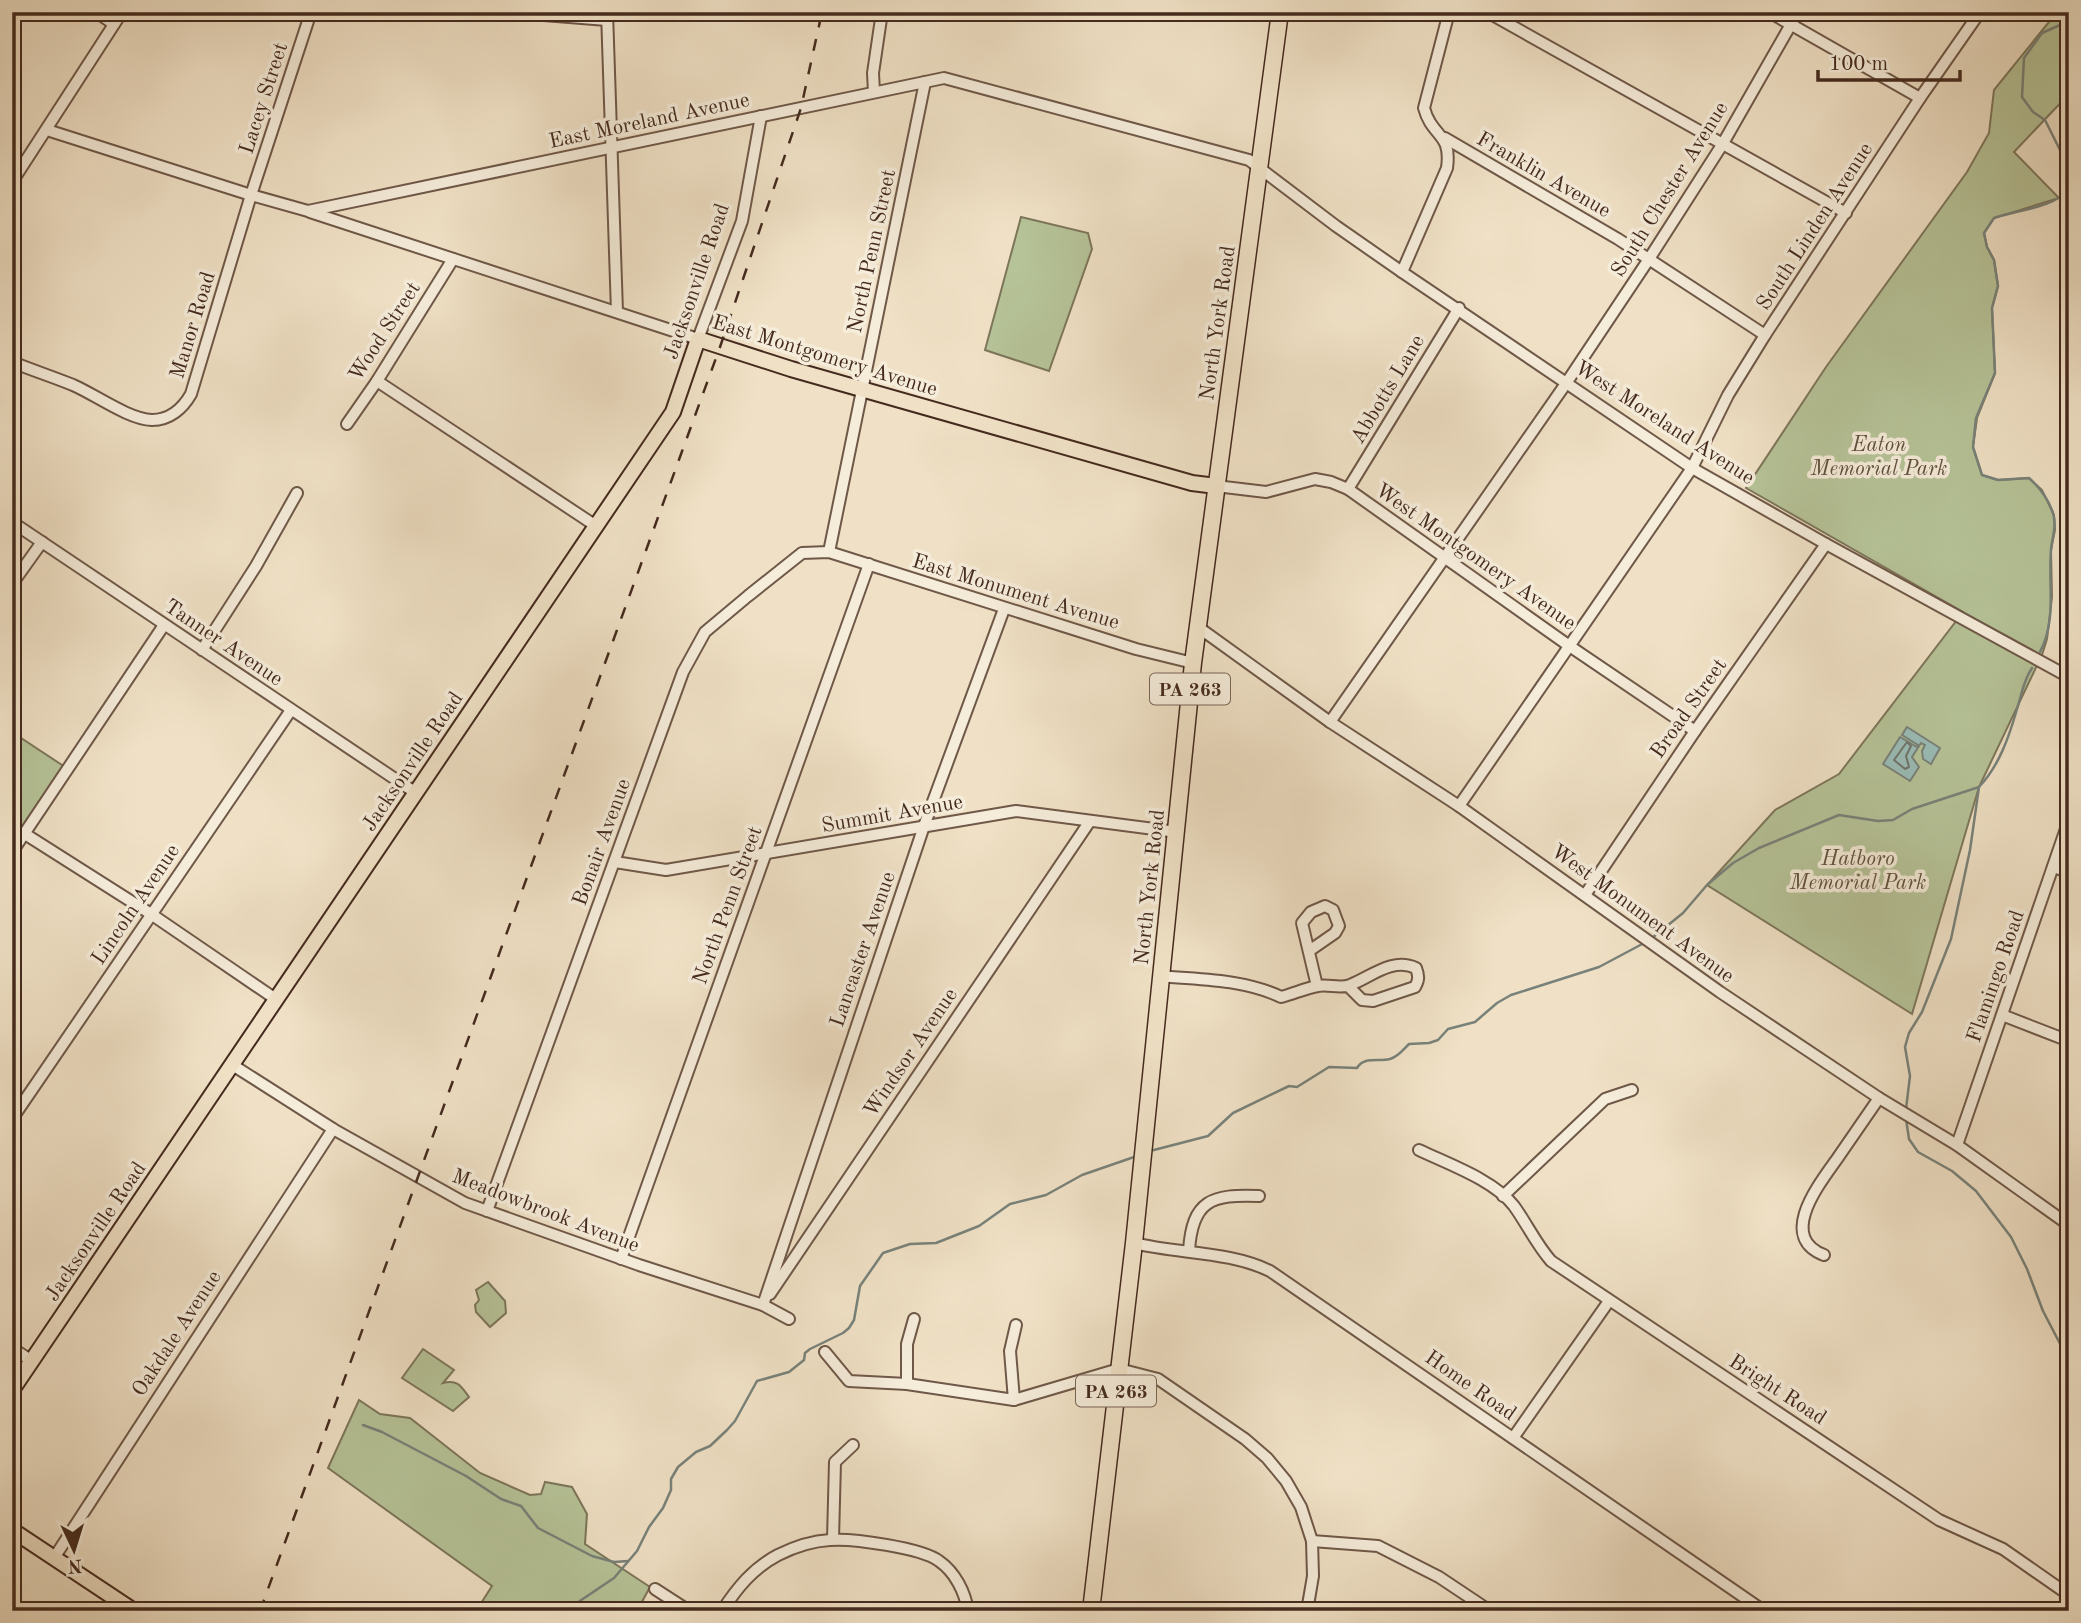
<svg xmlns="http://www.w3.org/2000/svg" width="2081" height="1623" viewBox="0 0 2081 1623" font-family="'Old Standard TT',serif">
	<rect width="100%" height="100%" fill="#f0e1c6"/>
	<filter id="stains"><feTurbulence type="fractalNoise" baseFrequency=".00286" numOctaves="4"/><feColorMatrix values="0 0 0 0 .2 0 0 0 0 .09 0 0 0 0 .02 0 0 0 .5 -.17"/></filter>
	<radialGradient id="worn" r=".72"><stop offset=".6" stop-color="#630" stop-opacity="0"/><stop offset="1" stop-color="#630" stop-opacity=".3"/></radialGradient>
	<g fill="#b6c398" stroke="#7d765b" stroke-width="2">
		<polygon points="2057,12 2069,12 2069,94 2014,152 2059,198 1994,218 1984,233 1987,247 1994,260 1998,286 1992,308 1995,373 1977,418 1973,447 1982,475 1998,480 2029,478 2042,490 2054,515 2055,530 2051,550 2052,597 2047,639 2042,655 1979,787 1912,1014 1707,885 1775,810 1839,774 1963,612 1746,488 1826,367 1967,172 1989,133 1994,90"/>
		<polygon points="1021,217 1088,233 1092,249 1049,371 985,350"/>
		<polygon points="12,732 68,769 12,852"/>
		<polygon points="488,1282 505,1301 506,1313 490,1327 476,1312 475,1305 479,1300 476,1290"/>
		<path d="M423 1349 454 1370 443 1383C457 1379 461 1386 469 1397L453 1411 402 1378Z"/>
		<polygon points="359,1400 380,1414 410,1418 480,1473 530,1495 541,1494 545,1482 572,1487 587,1514 585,1544 650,1587 637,1611 476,1611 492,1586 328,1468"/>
	</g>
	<polygon fill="#9abdb8" stroke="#78827a" stroke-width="2" points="1907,727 1940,748 1931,764 1923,759 1922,751 1925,745 1921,743 1912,757 1919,767 1910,781 1883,764 1900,737 1917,747 1918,745 1902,735"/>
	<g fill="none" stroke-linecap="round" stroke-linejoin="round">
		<polygon stroke="#6f746b" stroke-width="2" points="1907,742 1911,746 1906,756 1909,767 1905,769 1894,760"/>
		<g stroke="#78827a" stroke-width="2.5">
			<polyline points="2069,21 2042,33 2024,58 2022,97 2033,112 2045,120 2068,166 2069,173"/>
			<path d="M2040 652C2057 619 2048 586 2051 550 2052 537 2057 526 2053 513 2048 498 2040 488 2029 478L1998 480 1982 475 1973 447 1976 418 1995 373 1992 308 1998 286 1994 260 1987 247 1984 233 1994 218C2018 209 2052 209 2069 189"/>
			<path d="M1652 938 1683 913 1707 885 1733 863 1759 848 1839 815 1878 821 1893 820 1912 809 1979 787C1999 766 2009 737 2017 709 2022 694 2023 681 2032 668"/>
			<polyline points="1906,1109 1910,1076 1905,1047 1909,1033 1922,1012 1951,939 1970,850 1979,787"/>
			<polyline points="1906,1119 1909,1139 1918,1152 1952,1171 1976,1191 2011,1237 2027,1269 2043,1311 2069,1361"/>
			<path d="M1150 1151 1208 1136 1233 1113 1289 1086 1297 1087 1329 1067 1357 1068C1364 1056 1378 1062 1390 1059 1398 1057 1403 1050 1409 1044L1429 1043 1438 1040 1448 1029 1475 1022 1497 1003 1511 995 1599 967 1646 942"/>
			<polyline points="363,1425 382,1432 466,1476 501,1499 521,1506 538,1528 592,1556 614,1562 628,1561"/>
			<polyline points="565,1611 614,1578 637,1551 649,1527 663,1508 671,1490 671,1479 678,1467 696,1452 710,1446 727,1430 735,1421 757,1381 789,1372 804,1360 805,1353 810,1349 843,1333 849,1328 854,1320 860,1286 883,1253 910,1244 936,1243 979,1226 1010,1204 1046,1195 1082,1175 1137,1156"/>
		</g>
		<g stroke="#6f5848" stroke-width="14">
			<g id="minor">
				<polyline points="96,12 114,24"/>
				<polyline points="504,12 607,20"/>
				<polyline points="607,12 617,312"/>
				<polyline points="1487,12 1846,213"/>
				<polyline points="1769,12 1920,98"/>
				<polyline points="874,92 873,73 882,12"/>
				<polyline points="47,130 251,195 308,211 944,78 1249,160 1336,226 1402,272 1692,468 1826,544 2069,677"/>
				<polyline points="1445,138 1618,239 1765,335"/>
				<polyline points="12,182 122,12"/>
				<polyline points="310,212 698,339 742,221 761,116"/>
				<path d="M1402 272 1447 168C1452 132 1432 138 1424 108L1449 12"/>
				<path d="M12 362C32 370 53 377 73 385 96 395 128 419 152 420 170 420 183 408 191 394L251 195 311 12"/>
				<polyline points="377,381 596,526"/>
				<polyline points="347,424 377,381 453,259"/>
				<polyline points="1216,486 1266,492 1315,479 1331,482 1348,489 1568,645 1695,731"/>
				<polyline points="1348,489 1459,308"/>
				<polyline points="12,522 416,793"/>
				<polyline points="829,552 925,82"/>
				<polyline points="12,584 42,542"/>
				<polyline points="1198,627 1330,722 1459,806 1720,992 1879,1098 1957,1145 2069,1225"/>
				<polyline points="202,650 256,566 297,493"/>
				<polyline points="1330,722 1567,382 1649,259 1722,145 1798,12"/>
				<polyline points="1459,806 1692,468 1728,395 1765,335 1920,98 1980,12"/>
				<polyline points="25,834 151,914 277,1000"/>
				<polyline points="12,852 164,625"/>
				<polyline points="615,862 666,870 1016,811 1177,832"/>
				<polyline points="2053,867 2069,872"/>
				<polyline points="1585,895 1695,731 1826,544"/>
				<polyline points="1309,951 1335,933 1339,926 1333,910 1325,906 1311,912 1302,923 1317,986"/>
				<path d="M1160 976C1201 980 1244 979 1281 997 1293 994 1306 988 1318 986 1328 984 1341 989 1350 985 1371 977 1392 957 1416 968 1419 976 1419 980 1415 987L1373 1001 1362 1000 1348 986"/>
				<polyline points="2002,1015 2069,1041"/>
				<polyline points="231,1064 333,1129 465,1203 639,1265 763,1305 789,1319"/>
				<polyline points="12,1119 291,710"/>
				<polyline points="1957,1145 2069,820"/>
				<path d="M1419 1150C1448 1164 1494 1180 1514 1206 1527 1224 1536 1244 1551 1261L1939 1520 2003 1549 2069 1595"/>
				<polyline points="1503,1196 1605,1099 1632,1090"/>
				<polyline points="487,1211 683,672 705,632 748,596 802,553 829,552 1136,649 1193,663"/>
				<path d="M1134 1243C1178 1254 1229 1251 1270 1271L1764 1611"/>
				<path d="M1189 1251C1192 1200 1212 1194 1259 1196"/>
				<path d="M1824 1255C1776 1236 1821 1182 1839 1156 1852 1137 1865 1118 1879 1098"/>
				<polyline points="621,1259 869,564"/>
				<polyline points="770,1294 1090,821"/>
				<polyline points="763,1305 924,826 1004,609"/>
				<polyline points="12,1348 32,1361"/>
				<polyline points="825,1352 849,1381 907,1384 1014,1400 1119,1369 1158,1379 1245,1439 1267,1458 1286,1481 1301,1507 1312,1541 1313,1576 1307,1611"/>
				<polyline points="907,1384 907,1344 914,1319"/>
				<polyline points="1014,1400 1010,1351 1016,1325"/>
				<polyline points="1513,1438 1609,1301"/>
				<polyline points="833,1539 835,1462 853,1445"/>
				<polyline points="1312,1541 1378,1546 1439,1577 1490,1611"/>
				<polyline points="54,1558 333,1129"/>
				<polyline points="655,1589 689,1611"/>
				<polyline points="969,1609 983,1611"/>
				<path d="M722 1611C737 1588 753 1568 778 1555 794 1547 812 1541 830 1540 852 1538 922 1548 939 1561 955 1572 965 1592 968 1611"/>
			</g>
		</g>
		<g stroke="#442a1e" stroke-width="18">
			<g id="major">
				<polyline points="12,1390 673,412 698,339 791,369 1192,483 1216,486"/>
				<polyline points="12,1530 134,1611"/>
			</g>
		</g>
		<g stroke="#442a1e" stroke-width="19">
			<polyline id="highway" points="1091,1611 1134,1243 1193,663 1280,12"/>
		</g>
		<use href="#minor" stroke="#f5ecda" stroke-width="10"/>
		<use href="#major" stroke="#f0e1c6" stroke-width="14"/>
		<use href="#highway" stroke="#f0e1c6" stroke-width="16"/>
		<polyline stroke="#442a1e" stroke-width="2.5" stroke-dasharray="12 12" stroke-linecap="butt" points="260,1611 720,347 801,108 822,12"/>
	</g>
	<g text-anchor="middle" stroke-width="7" stroke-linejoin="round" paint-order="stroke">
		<g fill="#f5ecda" stroke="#796456" stroke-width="2">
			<rect x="1150" y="673.5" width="80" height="31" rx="5"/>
			<rect x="1076" y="1375.5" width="80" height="31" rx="5"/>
		</g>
		<g font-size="19" font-weight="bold" fill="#442a1e">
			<text x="1190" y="696">PA 263</text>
			<text x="1116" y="1398">PA 263</text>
		</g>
		<g font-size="21" fill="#442a1e" stroke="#f5ecda">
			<text transform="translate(263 98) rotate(-72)" y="7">Lacey Street</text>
			<text transform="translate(649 120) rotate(-12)" y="7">East Moreland Avenue</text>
			<text transform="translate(1544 174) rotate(30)" y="7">Franklin Avenue</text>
			<text transform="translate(1669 189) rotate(-58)" y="7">South Chester Avenue</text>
			<text transform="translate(1814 226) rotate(-57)" y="7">South Linden Avenue</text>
			<text transform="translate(871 251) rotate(-78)" y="7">North Penn Street</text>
			<text transform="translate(696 281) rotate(-71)" y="7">Jacksonville Road</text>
			<text transform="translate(1217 323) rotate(-82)" y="7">North York Road</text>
			<text transform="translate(192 325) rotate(-73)" y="7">Manor Road</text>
			<text transform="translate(384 331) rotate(-57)" y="7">Wood Street</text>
			<text transform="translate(825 355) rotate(17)" y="7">East Montgomery Avenue</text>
			<text transform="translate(1387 389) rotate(-59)" y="7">Abbotts Lane</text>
			<text transform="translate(1665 422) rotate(33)" y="7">West Moreland Avenue</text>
			<text transform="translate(1476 556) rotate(35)" y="7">West Montgomery Avenue</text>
			<text transform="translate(1016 591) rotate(17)" y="7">East Monument Avenue</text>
			<text transform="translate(224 642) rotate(34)" y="7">Tanner Avenue</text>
			<text transform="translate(1688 708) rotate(-55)" y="7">Broad Street</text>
			<text transform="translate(412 761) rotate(-56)" y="7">Jacksonville Road</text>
			<text transform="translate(892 813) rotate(-10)" y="7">Summit Avenue</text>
			<text transform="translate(601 842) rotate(-70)" y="7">Bonair Avenue</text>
			<text transform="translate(1149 887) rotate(-84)" y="7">North York Road</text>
			<text transform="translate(135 904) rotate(-56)" y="7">Lincoln Avenue</text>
			<text transform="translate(727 905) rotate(-70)" y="7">North Penn Street</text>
			<text transform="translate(1643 913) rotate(36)" y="7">West Monument Avenue</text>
			<text transform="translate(862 949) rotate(-71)" y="7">Lancaster Avenue</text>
			<text transform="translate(1995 976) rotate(-71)" y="7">Flamingo Road</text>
			<text transform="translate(910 1052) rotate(-56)" y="7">Windsor Avenue</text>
			<text transform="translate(546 1210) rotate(21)" y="7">Meadowbrook Avenue</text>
			<text transform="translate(95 1231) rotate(-56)" y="7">Jacksonville Road</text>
			<text transform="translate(176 1333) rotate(-57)" y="7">Oakdale Avenue</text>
			<text transform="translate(1471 1385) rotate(35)" y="7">Home Road</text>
			<text transform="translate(1778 1389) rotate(33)" y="7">Bright Road</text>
		</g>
		<g font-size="21" font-style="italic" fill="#60503c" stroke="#f5ecda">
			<text x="1879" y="451">Eaton<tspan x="1879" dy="24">Memorial Park</tspan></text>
			<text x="1858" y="865">Hatboro<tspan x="1858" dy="24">Memorial Park</tspan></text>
		</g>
	</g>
	<rect width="2081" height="1623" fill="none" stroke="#f0e1c6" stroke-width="42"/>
	<rect x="14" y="14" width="2053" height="1595" fill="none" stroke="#442a1e" stroke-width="3.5"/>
	<rect x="21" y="21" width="2039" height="1581" fill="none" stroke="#442a1e" stroke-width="2"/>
	<g transform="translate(74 1550) rotate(176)" stroke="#f5ecda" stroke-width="5" paint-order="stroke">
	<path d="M0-5L12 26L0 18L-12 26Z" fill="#442a1e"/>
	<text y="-10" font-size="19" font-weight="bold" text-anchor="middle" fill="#442a1e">N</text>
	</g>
	<path d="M1818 70v10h142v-10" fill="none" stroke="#442a1e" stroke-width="3.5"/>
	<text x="1829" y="70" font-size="21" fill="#442a1e" stroke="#f5ecda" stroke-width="5" paint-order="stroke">100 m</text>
	<rect width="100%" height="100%" filter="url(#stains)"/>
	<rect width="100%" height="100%" fill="url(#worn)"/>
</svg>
